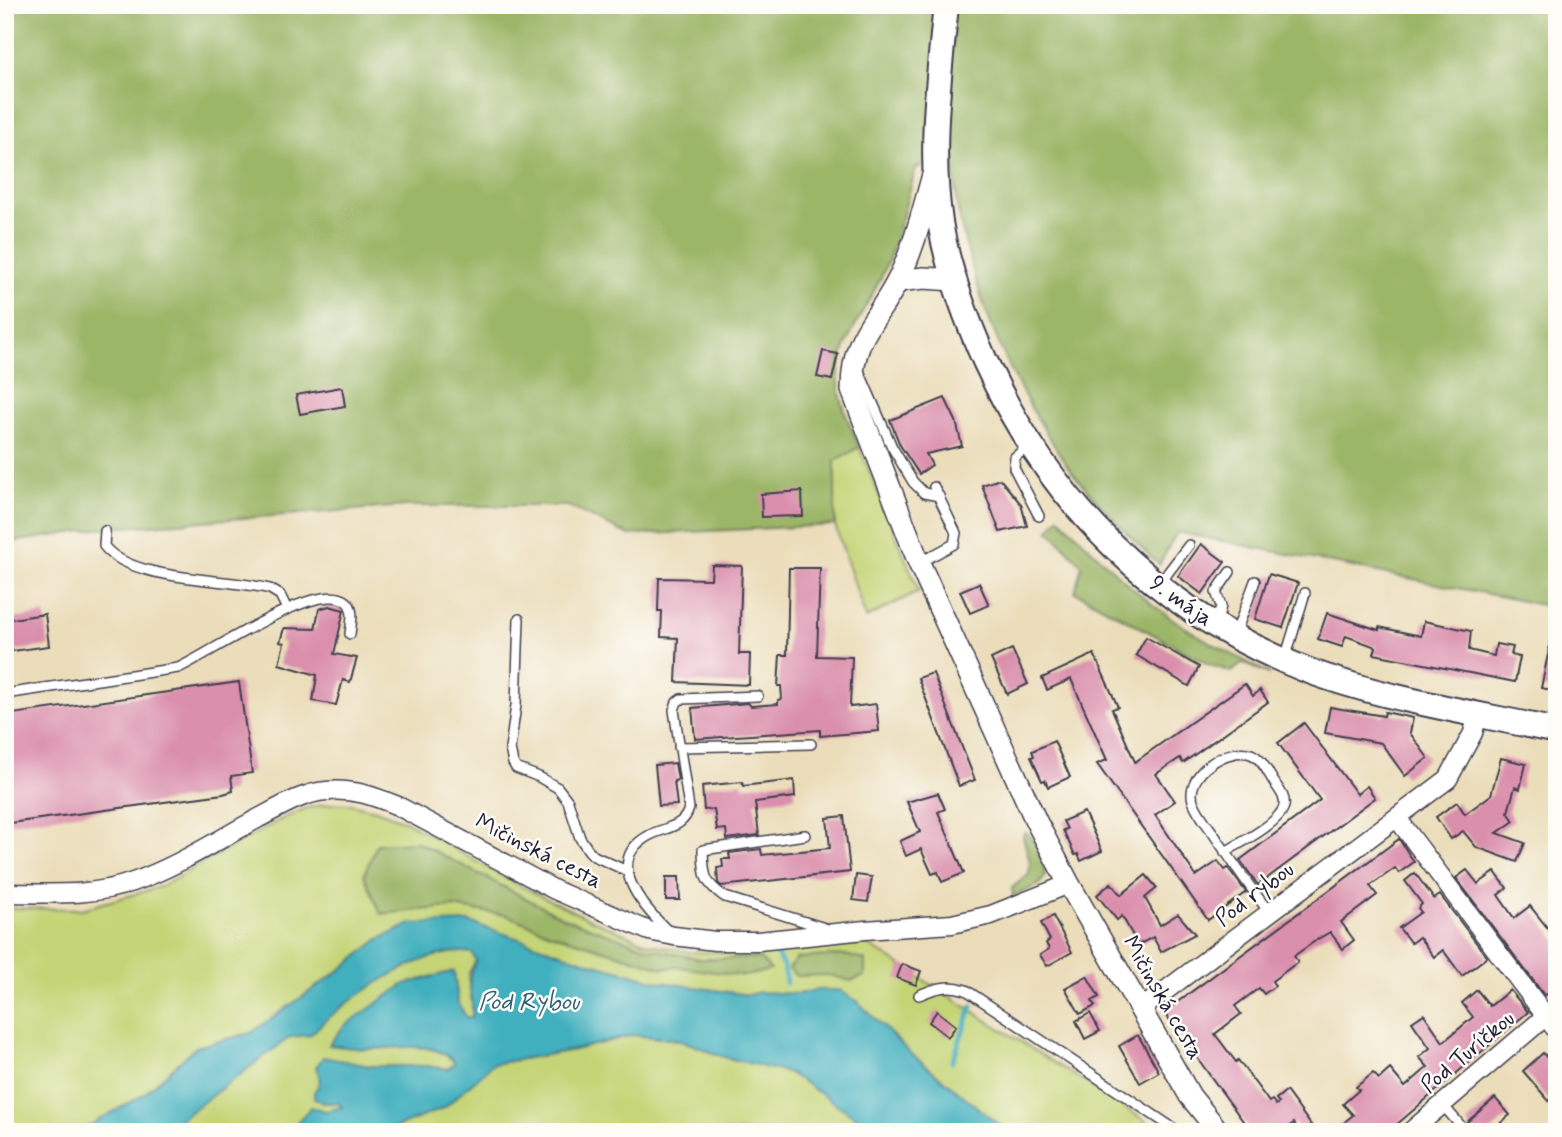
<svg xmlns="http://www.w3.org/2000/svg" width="1562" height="1137" viewBox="0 0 1562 1137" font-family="Mynerve,sans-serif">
	<rect width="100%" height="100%" fill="#fdfcf7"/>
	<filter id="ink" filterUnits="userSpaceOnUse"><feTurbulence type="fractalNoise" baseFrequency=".0143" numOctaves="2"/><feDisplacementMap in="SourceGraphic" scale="14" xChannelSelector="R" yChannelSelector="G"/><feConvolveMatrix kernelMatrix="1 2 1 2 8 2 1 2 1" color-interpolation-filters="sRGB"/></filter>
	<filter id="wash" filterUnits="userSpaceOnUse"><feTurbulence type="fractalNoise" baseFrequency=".00686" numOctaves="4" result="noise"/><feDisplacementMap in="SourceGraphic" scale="28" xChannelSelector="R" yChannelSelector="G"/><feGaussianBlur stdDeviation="1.57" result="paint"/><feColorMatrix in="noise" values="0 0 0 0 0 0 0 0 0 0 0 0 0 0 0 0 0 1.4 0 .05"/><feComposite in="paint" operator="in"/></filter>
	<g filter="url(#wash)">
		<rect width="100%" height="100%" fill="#ebddba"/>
		<g fill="#c5d476" stroke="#747b58" stroke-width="2">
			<polygon points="859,447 919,591 866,618 835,525 835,461"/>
			<polygon points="327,804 351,804 376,810 405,821 518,885 592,920 647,943 689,952 751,953 798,950 864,942 1163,1132 1008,1132 909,1052 857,1001 815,990 799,994 760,992 748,995 661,982 591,963 379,939 343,968 251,1033 196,1047 143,1095 78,1132 5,1132 5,908 82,909 160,887 280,820 304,809"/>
			<path d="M461 951 472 953 476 961 468 974 473 1003 472 1017H466L458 1003 454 971 363 1049C392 1048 434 1039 455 1063L448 1069 426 1066H369L323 1057 316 1067 320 1076 323 1103H338L343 1107 326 1111 311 1107 293 1127 267 1132H163L290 1037 310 1035C335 1009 384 974 418 961 431 955 447 954 461 951Z"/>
			<polygon points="633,1035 680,1040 724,1057 789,1073 879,1132 384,1132 444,1108 493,1064 574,1050"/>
		</g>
		<g fill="#9cb667" stroke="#5f6c51" stroke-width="2">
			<path d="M5 5H1557V608L1177 532 1159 565C1129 536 1099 505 1072 472 1062 459 1054 445 1046 432 1001 362 975 292 958 210 954 191 956 171 952 152L916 168C906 202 898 238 884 271 868 309 836 343 839 385 840 403 852 431 859 447L835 461V525L629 535 568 506H406L96 529 5 543Z"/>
			<path d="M1059 517C1093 551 1127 587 1167 615 1199 638 1235 656 1270 674L1242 663 1232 672 1208 664 1075 592 1082 565 1049 530Z"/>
			<path d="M1025 832C1038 840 1044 862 1045 877L1039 885 1013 896 1012 888 1029 874 1030 862 1023 836Z"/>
			<polygon points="417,842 564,918 648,948 700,959 759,958 771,970 745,976 678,967 663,968 553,934 506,915 452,907 381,914 364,875 377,844"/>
			<polygon points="845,955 865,960 865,976 851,981 829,975 796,976 789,969 797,958"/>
		</g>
		<path fill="#41afbe" stroke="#32687c" stroke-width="2" d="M469 922 591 963 661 982 748 995 760 992 799 994 815 990H839L857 1001 909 1052 1008 1132H879L789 1073 724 1057 681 1040 633 1035 574 1050 493 1064 444 1108 384 1132H267L293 1127 311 1107 326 1111 342 1107 338 1103H323L314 1098V1092C321 1083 321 1078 316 1067L323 1057 369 1066H426L448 1069 455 1063C436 1038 392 1050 364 1049 352 1048 341 1047 329 1045L344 1026 405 984 454 971 458 1003 466 1017H472C474 993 463 983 476 961L472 953C425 944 342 1002 310 1035L290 1037 163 1132H78L143 1095 196 1047 251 1033 343 968 379 939 411 924Z"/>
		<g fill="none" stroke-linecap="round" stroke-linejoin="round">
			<g stroke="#41afbe" stroke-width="5">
				<path d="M775 949C779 963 786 964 786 983"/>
				<polyline points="952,1062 972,1006"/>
			</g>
		</g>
		<g id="blocks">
			<g fill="#da8fac">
				<polygon points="823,351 838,354 832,380 817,377"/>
				<polygon points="342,387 345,406 300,414 296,395"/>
				<polygon points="945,398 956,421 962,446 926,454 932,465 919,474 900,445 890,420"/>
				<polygon points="1000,479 1021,504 1027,526 1000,532 982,485"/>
				<polygon points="802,491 803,516 762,517 761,494"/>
				<polygon points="1201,544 1225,562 1202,594 1178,576"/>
				<polygon points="712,565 742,566 739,654 750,654 749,685 676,682 678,638 661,637 662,611 658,611 659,578 711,579"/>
				<polygon points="789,568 820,568 817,656 852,657 850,707 876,704 879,731 820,736 820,730 695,739 692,708 748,703 751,706 778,704 778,700 782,699 781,686 778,686 780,655 787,655"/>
				<polygon points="1269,574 1298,583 1283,628 1255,619"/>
				<polygon points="979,583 989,605 970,613 960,591"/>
				<polygon points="329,606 344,610 334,654 357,658 350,682 343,680 336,705 313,701 317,675 279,664 284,643 280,642 284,628 315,629 319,609"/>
				<polygon points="1327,613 1379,630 1379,627 1421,636 1424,621 1471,631 1469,650 1494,656 1496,644 1513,647 1511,655 1520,657 1515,682 1374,654 1376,647 1346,636 1342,647 1318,639"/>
				<polygon points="45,614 49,646 5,652 5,620"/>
				<polygon points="1146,637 1199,667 1189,686 1136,655"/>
				<polygon points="1551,640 1557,641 1557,691 1541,688"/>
				<polygon points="1012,649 1028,684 1007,694 991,659"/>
				<polygon points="1094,654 1118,707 1112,709 1135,762 1245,684 1253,696 1260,690 1268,702 1183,763 1180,758 1156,774 1175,801 1155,815 1196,876 1218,861 1225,870 1228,868 1246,892 1208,920 1097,764 1107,760 1071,679 1047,690 1042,678"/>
				<polygon points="933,673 975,780 959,786 918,678"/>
				<polygon points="239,682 252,773 231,776 233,791 223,794 10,823 5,785 5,715"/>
				<polygon points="1330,707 1384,716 1385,712 1413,718 1410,733 1428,758 1405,776 1381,743 1325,733"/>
				<polygon points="1304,723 1357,794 1367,786 1375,798 1258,885 1240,860 1320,800 1278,743"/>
				<polygon points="1054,741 1070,777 1048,787 1045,780 1042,781 1031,757 1034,756 1032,751"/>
				<polygon points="1501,758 1526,764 1520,789 1515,787 1508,812 1514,821 1497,833 1525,843 1517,862 1476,847 1463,831 1451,839 1436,817 1457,802 1465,814 1491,795"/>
				<polygon points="675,763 678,780 674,781 677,805 659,806 655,765"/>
				<polygon points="794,780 795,797 755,802 759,835 727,839 726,829 717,830 714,809 704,810 702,786 742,782 743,786"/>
				<polygon points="938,793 945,809 938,812 964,873 942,882 938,872 932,874 921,849 906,856 900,841 920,832 907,802"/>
				<polygon points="1084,812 1102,851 1081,861 1078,854 1075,855 1063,830 1067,829 1063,821"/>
				<polygon points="844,816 850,872 721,886 718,883 717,868 723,867 722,859 730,859 729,853 761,849 762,855 830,848 827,818"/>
				<polygon points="1399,839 1414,862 1399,873 1395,868 1370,886 1377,895 1341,922 1354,940 1343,949 1330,932 1318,939 1294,956 1298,962 1272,981 1275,986 1264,994 1259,988 1235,1006 1241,1014 1215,1034 1236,1062 1238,1060 1269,1102 1272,1100 1276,1105 1279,1103 1276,1099 1286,1091 1316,1132 1300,1132 1294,1123 1281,1132 1251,1132 1164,1012"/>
				<polygon points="1467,870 1478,884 1495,872 1507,888 1498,895 1514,918 1530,906 1557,940 1557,985 1547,994 1544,995 1456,878"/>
				<polygon points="1415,873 1434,899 1440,895 1487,957 1462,976 1443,950 1434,957 1419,937 1411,943 1399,928 1421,912 1418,908 1422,904 1405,881"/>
				<polygon points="856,875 872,877 868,902 853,900"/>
				<polygon points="1146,875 1157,888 1145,898 1160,925 1178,914 1195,934 1161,952 1153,937 1138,945 1122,916 1117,920 1097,895 1111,883 1121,895"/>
				<polygon points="666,877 679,877 680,900 666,900"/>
				<polygon points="1053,916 1072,952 1047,966 1040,955 1049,949 1046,943 1050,940 1041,923"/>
				<polygon points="902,964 921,971 916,985 897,978"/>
				<polygon points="1087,976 1099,997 1092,1001 1095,1006 1080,1014 1065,988"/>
				<polygon points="1477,990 1490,1006 1510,990 1528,1012 1388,1132 1349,1132 1342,1124 1353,1115 1343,1104 1359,1090 1356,1087 1373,1073 1379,1079 1390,1069 1405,1087 1428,1067 1419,1057 1430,1048 1412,1022 1424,1014 1443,1042 1473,1017 1462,1003"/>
				<polygon points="937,1011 956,1026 948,1037 929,1022"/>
				<polygon points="1090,1013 1100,1031 1085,1039 1076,1021"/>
				<polygon points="1138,1035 1159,1072 1140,1083 1119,1046"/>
				<polygon points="1543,1053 1557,1069 1557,1094 1549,1101 1523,1071"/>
				<polygon points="1495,1098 1510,1115 1490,1132 1473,1132 1467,1122"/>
			</g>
		</g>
	</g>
	<g filter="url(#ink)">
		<use href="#blocks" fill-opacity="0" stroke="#403e4e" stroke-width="2"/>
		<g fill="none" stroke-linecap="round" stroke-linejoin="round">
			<g stroke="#403e4e" stroke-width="12">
				<g id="service">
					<polyline points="859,371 892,447 913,482 924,493 939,496"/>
					<polyline points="1030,445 1015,457 1014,468 1039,516"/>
					<path d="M105 531 104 546C131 582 228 578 270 589L280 595 287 609"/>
					<polyline points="919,563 954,544 956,533 934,487"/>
					<polyline points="1160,583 1189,545"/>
					<polyline points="519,619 516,705 510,749 513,763 516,768 539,777 558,788 568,801 580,838 589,851 594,856 627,871"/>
					<polyline points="1217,623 1221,606 1216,592 1230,572"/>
					<polyline points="1235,635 1255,581"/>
					<polyline points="1285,659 1305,593"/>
					<path d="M5 694 178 668C207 656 319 577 347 602 355 610 351 624 350 634"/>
					<polyline points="679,747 811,744"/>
					<path d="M805 835 703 850C704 875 703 882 725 897L828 929"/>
					<path d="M1225 852C1240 843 1280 823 1284 806 1286 797 1279 790 1274 782 1268 773 1262 758 1251 754 1227 746 1185 774 1193 801 1197 812 1206 823 1213 833 1231 860 1249 886 1269 912"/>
					<path d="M670 933C645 909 600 861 650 835 665 827 684 828 689 808L674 710 677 702 681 699 758 696"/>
					<path d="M919 995C936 988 948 984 966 990L1179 1132"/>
					<polyline points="1442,1104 1466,1132"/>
				</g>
			</g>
			<g stroke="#403e4e" stroke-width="21">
				<g id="minor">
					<polyline points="1397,818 1557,1031"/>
					<path d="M5 893C48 893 92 897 133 882 176 867 216 841 257 819 278 808 302 793 326 791 352 788 374 796 398 806L555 890 649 931 674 936 715 941H758L865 930 952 924 991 915 1069 884"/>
					<polyline points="1141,1009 1448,779 1473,733 1478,714"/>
					<polyline points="1410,1132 1546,1016 1555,1011"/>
				</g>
			</g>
			<g stroke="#403e4e" stroke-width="24">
				<g id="tertiary">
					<path d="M933 175C923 210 915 245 899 278 877 323 852 333 852 390L919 563 1036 821 1069 884 1190 1096 1219 1132"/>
					<polyline points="898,281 924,278 954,280"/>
				</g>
			</g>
			<g stroke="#403e4e" stroke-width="28">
				<path id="secondary" d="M946 5C939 77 929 150 940 222 948 270 965 316 985 361 1050 503 1157 611 1304 669 1382 699 1475 713 1557 731"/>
			</g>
			<use href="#service" stroke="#fff" stroke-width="9"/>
			<use href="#minor" stroke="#fff" stroke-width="18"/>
			<use href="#tertiary" stroke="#fff" stroke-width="21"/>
			<use href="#secondary" stroke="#fff" stroke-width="24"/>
		</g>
	</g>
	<g text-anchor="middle" stroke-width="5" stroke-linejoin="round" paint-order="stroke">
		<g font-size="23" fill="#22223b" stroke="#fdfcf7">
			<text transform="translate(1182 600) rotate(35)" y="8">9. mája</text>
			<text transform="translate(539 850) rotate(27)" y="8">Mičinská cesta</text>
			<text transform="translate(1254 893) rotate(-37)" y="8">Pod rybou</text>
			<text transform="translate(1164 997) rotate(60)" y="8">Mičinská cesta</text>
			<text transform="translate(1467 1051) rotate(-40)" y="8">Pod Turíčkou</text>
		</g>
		<g font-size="24" font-style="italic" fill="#306176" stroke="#fdfcf7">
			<text x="529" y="1009">Pod Rybou</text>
		</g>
	</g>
	<rect width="1562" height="1137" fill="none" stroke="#fdfcf7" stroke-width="28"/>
</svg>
